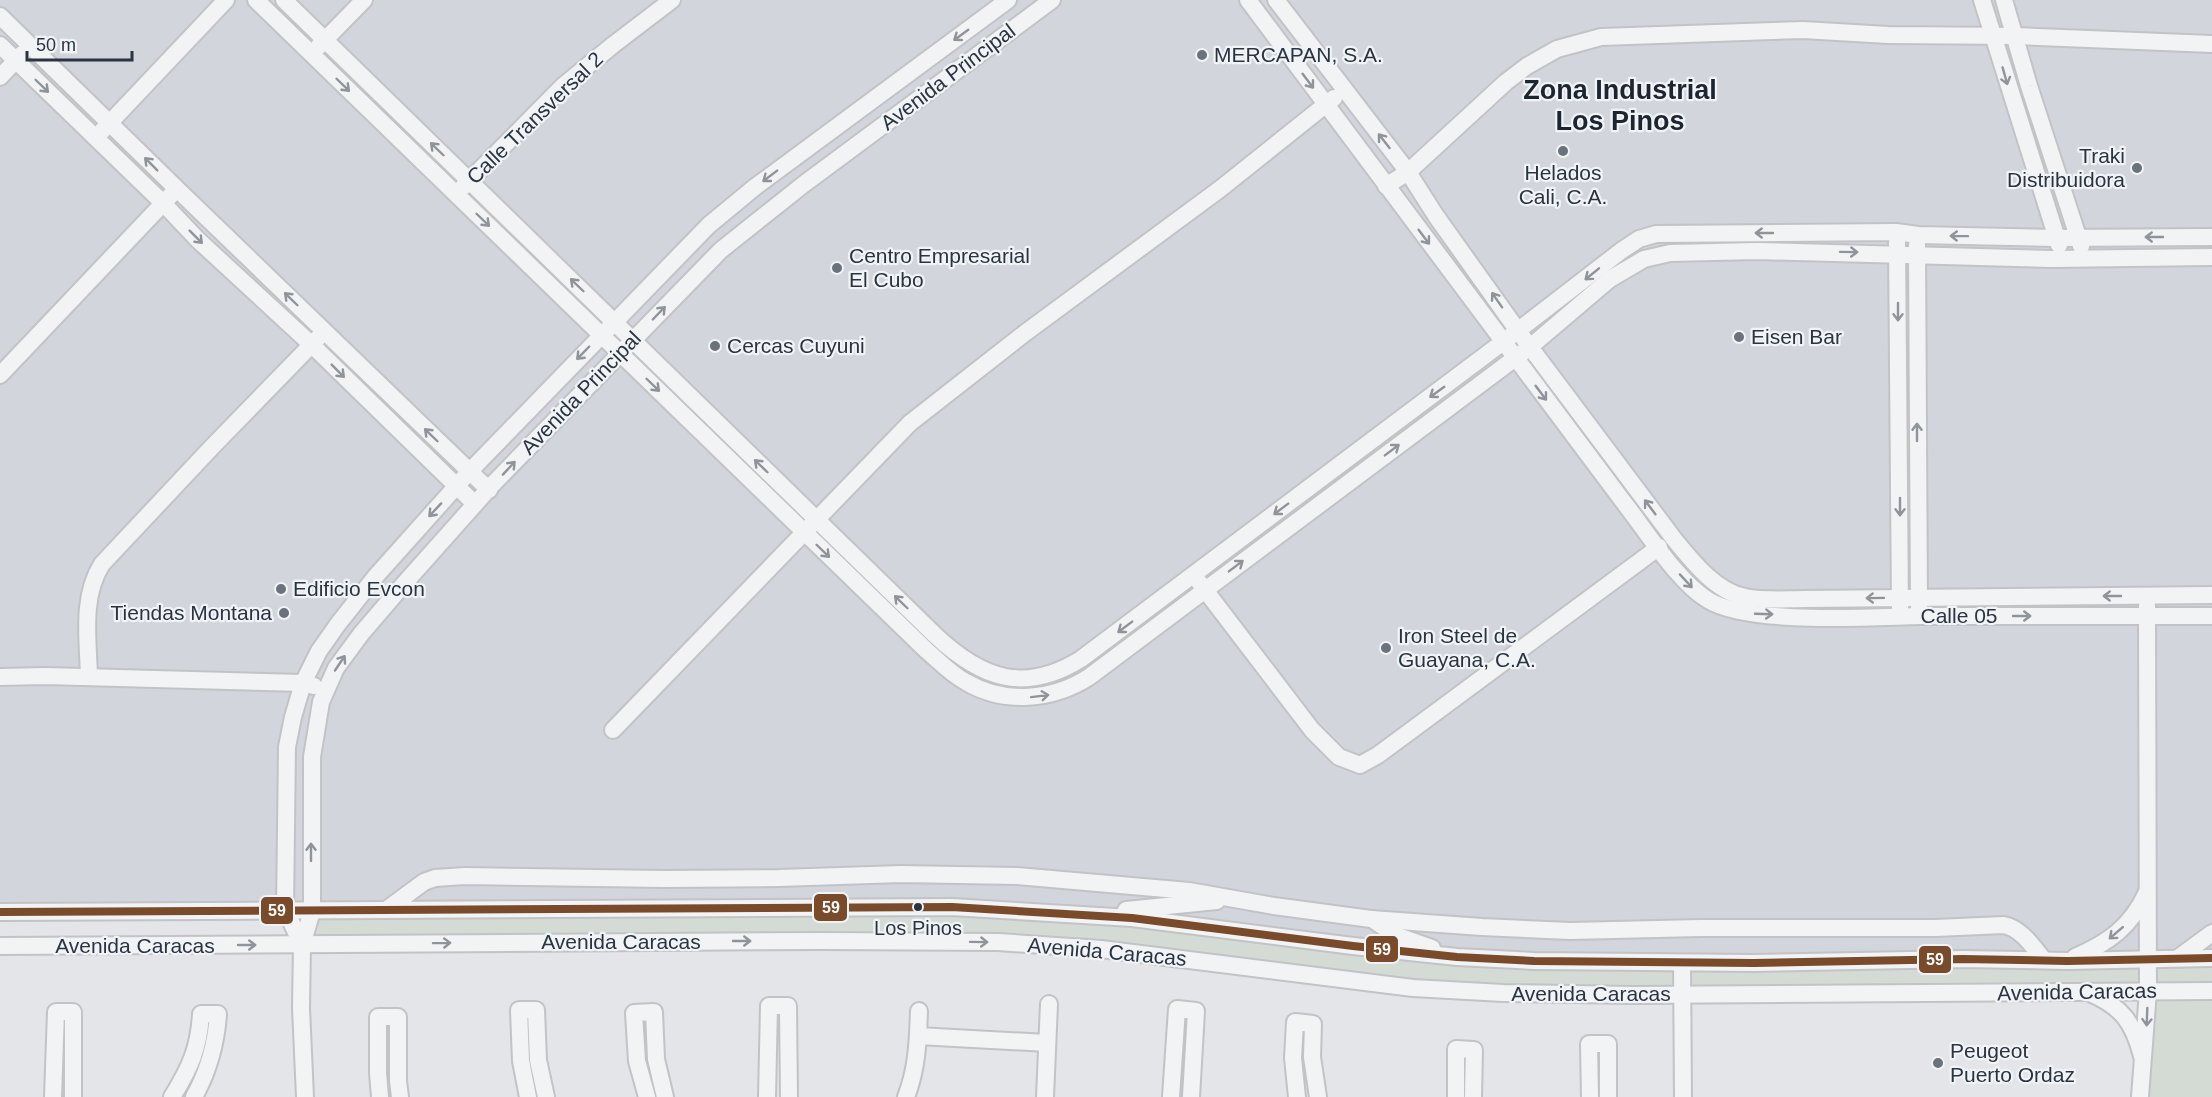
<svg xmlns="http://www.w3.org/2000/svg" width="2212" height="1097" viewBox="0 0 2212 1097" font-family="Arial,sans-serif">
	<rect width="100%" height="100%" fill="#e3e5e8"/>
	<polygon fill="#d2d5db" points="0,0 2212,0 2212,958 1612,963 1285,938 0,912"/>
	<polygon fill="#d4dbd4" points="952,907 1419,953 2212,958 2212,1097 2140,1097 2148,992 1503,993 1101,949 302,945 311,909"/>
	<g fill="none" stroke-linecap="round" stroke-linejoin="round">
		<g stroke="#c1c3c6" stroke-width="20">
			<g id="minor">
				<path d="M256 0 926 650C939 661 951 674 966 682 1005 705 1053 700 1089 677L1530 347 1610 279 1644 259 1670 253 1757 251 2051 259 2212 257"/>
				<path d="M284 0 936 636C982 679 1025 694 1081 659L1503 342 1621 251 1639 239 1656 234 1896 232 1918 235 2056 238 2212 237"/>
				<path d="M1248 0 1625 504C1647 532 1678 582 1708 600 1748 625 1870 617 1920 616 2017 616 2115 616 2212 616"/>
				<path d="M1276 0 1408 172 1436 216 1518 331 1674 539C1692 561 1716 592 1745 597 1764 601 1786 599 1805 599L2212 595"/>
				<polyline points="1982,0 2059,245"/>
				<polyline points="2004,0 2029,86 2081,246"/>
				<polyline points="0,16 177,189 489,490"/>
				<polyline points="0,45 163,203 198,240 312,345 475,504"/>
				<polyline points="318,47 364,0"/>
				<polyline points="0,77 22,54"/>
				<polyline points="102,131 226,0"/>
				<polyline points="1386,186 1408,172 1506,82 1527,66 1557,49 1601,37 1803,30 1888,35 2016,36 2212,44"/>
				<polyline points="463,187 563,86 613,45 672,0"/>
				<polyline points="1897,242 1900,609"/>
				<polyline points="1917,245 1919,607"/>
				<polyline points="0,375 171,195"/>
				<polyline points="1199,582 1312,730 1339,757 1360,765 1378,755 1659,547"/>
				<polyline points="0,677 45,676 303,683 314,686"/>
				<path d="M89 677C88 639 81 597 102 564L211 448 318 338"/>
				<polyline points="613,730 910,423 1025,333 1220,189 1334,98"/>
				<path d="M386 910 424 882 435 878 465 876 665 879 779 878 901 874 1017 876 1189 891 1274 906 1371 919 1482 927 1570 931 1701 928H1935L2004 925C2022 929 2033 947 2044 960"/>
				<polyline points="1126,910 1217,901"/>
				<polyline points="0,912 952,907 1132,918 1353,946 1457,957 1534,961 1754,963 1963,959 2067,961 2212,958"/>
				<polyline points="1372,919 1395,935 1432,948"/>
				<polyline points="302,945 285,909 287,747 293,717 303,683 319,651 338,624 376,576 469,472 709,225 755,187 1008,0"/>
				<polyline points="0,946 821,941 998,942 1101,949 1413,988 1503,993 1634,995 2212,991"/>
				<path d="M2075 957C2108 943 2131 927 2147 892"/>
				<polyline points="2178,958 2212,933"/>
				<polyline points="1682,963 1683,1097"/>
				<path d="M2090 993C2122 1007 2133 1022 2142 1056"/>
				<polyline points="918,1036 1047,1043"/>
				<polyline points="53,1097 56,1012 73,1012 73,1097"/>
				<path d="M172 1097C190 1068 199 1048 201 1014H218C216 1045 209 1070 194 1097"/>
				<polyline points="305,1097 301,1008 302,945 312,911 312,757 321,702 336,668 361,634 403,585 492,485 721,250 804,184 1052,0"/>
				<polyline points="380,1097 378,1073 378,1017 398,1017 398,1081 400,1097"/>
				<polyline points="528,1097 521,1061 519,1010 536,1010 538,1060 546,1097"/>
				<polyline points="647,1097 637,1061 634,1013 654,1012 656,1059 665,1097"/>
				<polyline points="767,1097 769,1006 788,1006 789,1097"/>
				<path d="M906 1097C917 1069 918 1041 919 1011"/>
				<polyline points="1045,1097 1049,1004"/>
				<polyline points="1171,1097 1177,1009 1196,1011 1191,1097"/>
				<polyline points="1297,1097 1293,1058 1295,1022 1313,1024 1312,1057 1318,1097"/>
				<polyline points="1456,1097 1456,1049 1474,1050 1473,1097"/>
				<polyline points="1590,1097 1589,1044 1608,1044 1608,1097"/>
				<polyline points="2140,1097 2148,991 2147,606"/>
			</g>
		</g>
		<use href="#minor" stroke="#f2f3f5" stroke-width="16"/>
		<g stroke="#f1f4f7" stroke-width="12">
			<polyline id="bus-1" points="0,912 952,907 1132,918 1353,946 1457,957 1534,961 1754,963 1963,959 2067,961 2212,958"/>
		</g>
		<use href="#bus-1" stroke="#7a4b2a" stroke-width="8"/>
	</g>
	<defs><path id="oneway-shaft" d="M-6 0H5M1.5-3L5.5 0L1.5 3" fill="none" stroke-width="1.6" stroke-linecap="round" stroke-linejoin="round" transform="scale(1.5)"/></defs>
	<g stroke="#8e949a">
		<use href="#oneway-shaft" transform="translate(961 35) rotate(144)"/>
		<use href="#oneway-shaft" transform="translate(2005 76) rotate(74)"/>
		<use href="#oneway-shaft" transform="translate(1308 81) rotate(53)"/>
		<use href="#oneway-shaft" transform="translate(343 85) rotate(44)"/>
		<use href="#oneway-shaft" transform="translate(42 86) rotate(44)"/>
		<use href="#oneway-shaft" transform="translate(1384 141) rotate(-128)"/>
		<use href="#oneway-shaft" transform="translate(437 149) rotate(-136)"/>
		<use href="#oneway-shaft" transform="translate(151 164) rotate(-135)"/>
		<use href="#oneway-shaft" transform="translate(770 176) rotate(143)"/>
		<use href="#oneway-shaft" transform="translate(483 220) rotate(44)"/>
		<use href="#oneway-shaft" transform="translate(1764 233) rotate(180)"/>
		<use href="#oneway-shaft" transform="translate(1959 236) rotate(-179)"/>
		<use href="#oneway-shaft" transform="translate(196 237) rotate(45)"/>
		<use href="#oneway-shaft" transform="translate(1424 237) rotate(53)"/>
		<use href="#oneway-shaft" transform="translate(2154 237) rotate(180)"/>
		<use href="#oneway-shaft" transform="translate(1849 252) rotate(1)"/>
		<use href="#oneway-shaft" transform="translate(1592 274) rotate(141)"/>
		<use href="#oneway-shaft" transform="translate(577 285) rotate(-136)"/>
		<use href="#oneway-shaft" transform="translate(291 299) rotate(-136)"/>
		<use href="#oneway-shaft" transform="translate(1497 300) rotate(-125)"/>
		<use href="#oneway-shaft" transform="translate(1898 312) rotate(90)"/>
		<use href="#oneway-shaft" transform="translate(659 313) rotate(-46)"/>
		<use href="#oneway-shaft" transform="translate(583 353) rotate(134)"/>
		<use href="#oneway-shaft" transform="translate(338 371) rotate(45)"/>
		<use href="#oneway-shaft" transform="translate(653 385) rotate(44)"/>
		<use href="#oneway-shaft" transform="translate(1437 392) rotate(144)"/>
		<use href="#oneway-shaft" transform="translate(1541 393) rotate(53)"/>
		<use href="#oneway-shaft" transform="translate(1917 432) rotate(-90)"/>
		<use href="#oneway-shaft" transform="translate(431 435) rotate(-136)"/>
		<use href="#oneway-shaft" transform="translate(1392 450) rotate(-37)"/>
		<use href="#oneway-shaft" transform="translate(761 466) rotate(-136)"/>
		<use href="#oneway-shaft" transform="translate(509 468) rotate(-47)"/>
		<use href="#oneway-shaft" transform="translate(1650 507) rotate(-127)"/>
		<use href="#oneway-shaft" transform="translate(1900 507) rotate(90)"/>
		<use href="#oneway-shaft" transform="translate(1281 509) rotate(143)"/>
		<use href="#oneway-shaft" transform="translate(435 510) rotate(133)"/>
		<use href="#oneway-shaft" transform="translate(823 551) rotate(44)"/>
		<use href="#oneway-shaft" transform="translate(1236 566) rotate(-37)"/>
		<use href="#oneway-shaft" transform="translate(1686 581) rotate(47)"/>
		<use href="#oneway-shaft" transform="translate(2112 596) rotate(180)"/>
		<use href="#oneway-shaft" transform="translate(1875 598) rotate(179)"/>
		<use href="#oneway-shaft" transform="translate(901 602) rotate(-136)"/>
		<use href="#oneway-shaft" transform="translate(1764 614) rotate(2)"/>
		<use href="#oneway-shaft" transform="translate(2022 616)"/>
		<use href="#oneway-shaft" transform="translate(1125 627) rotate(143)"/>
		<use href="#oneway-shaft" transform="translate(340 663) rotate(-56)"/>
		<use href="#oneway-shaft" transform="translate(1040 696) rotate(-7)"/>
		<use href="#oneway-shaft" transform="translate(311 852) rotate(-90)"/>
		<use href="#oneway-shaft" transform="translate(2116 933) rotate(139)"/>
		<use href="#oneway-shaft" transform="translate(742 941)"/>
		<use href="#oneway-shaft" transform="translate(979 942) rotate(1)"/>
		<use href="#oneway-shaft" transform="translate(442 943) rotate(-1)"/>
		<use href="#oneway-shaft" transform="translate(247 945)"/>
		<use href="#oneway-shaft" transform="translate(2147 1017) rotate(92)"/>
	</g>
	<g fill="#6b727b" stroke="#f1f4f7" stroke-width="2">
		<circle cx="1202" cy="55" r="6"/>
		<circle cx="1563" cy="151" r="6"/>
		<circle cx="2137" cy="168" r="6"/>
		<circle cx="837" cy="268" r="6"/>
		<circle cx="1739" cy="337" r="6"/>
		<circle cx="715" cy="346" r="6"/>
		<circle cx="281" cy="589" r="6"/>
		<circle cx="284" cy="613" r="6"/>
		<circle cx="1386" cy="648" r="6"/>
		<circle cx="1938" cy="1063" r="6"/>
	</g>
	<circle fill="#2b3440" stroke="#f1f4f7" stroke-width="2" cx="918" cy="907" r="5"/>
	<g text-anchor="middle" stroke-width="4.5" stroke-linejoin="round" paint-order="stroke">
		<g font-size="20" fill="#2b3440" stroke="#f1f4f7">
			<text x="918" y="935">Los Pinos</text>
		</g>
		<g font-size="21" fill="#2b3440" stroke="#f1f4f7" text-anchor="start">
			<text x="1214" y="62">MERCAPAN, S.A.</text>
			<text x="2125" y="163" text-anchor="end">Traki<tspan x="2125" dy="24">Distribuidora</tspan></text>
			<text x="1563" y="180" text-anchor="middle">Helados<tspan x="1563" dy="24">Cali, C.A.</tspan></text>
			<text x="849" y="263">Centro Empresarial<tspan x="849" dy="24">El Cubo</tspan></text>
			<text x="1751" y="344">Eisen Bar</text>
			<text x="727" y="353">Cercas Cuyuni</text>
			<text x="293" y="596">Edificio Evcon</text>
			<text x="272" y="620" text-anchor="end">Tiendas Montana</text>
			<text x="1398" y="643">Iron Steel de<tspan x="1398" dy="24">Guayana, C.A.</tspan></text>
			<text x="1950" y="1058">Peugeot<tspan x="1950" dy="24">Puerto Ordaz</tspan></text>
		</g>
		<g font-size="21" fill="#2b3440" stroke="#f1f4f7">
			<text transform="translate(948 77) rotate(-37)" y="7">Avenida Principal</text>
			<text transform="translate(535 118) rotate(-44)" y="7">Calle Transversal 2</text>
			<text transform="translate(581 393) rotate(-46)" y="7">Avenida Principal</text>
			<text x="1959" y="623">Calle 05</text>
			<text x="621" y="949">Avenida Caracas</text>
			<text x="135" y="953">Avenida Caracas</text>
			<text transform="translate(1107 952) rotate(5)" y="7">Avenida Caracas</text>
			<text transform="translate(2077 992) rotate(-1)" y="7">Avenida Caracas</text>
			<text x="1591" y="1001">Avenida Caracas</text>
		</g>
		<g font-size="27" font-weight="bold" fill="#1d2530" stroke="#f1f4f7">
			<text x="1620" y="99">Zona Industrial<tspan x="1620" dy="31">Los Pinos</tspan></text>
		</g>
	</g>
	<g stroke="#f1f4f7" stroke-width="2">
		<rect x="813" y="893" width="35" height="29" rx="6" fill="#7a4b2a"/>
		<rect x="260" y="896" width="34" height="29" rx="6" fill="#7a4b2a"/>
		<rect x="1365" y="935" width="34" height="28" rx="6" fill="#7a4b2a"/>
		<rect x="1918" y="945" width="34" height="29" rx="6" fill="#7a4b2a"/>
	</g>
	<g font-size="16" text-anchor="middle" font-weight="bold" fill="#fff">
		<text x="831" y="913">59</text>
		<text x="277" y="916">59</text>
		<text x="1382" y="955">59</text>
		<text x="1935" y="965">59</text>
	</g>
	<path d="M27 51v9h105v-9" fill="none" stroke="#2b3440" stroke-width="3"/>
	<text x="36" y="51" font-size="18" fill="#2b3440" stroke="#f1f4f7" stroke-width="4.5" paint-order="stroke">50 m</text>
</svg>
